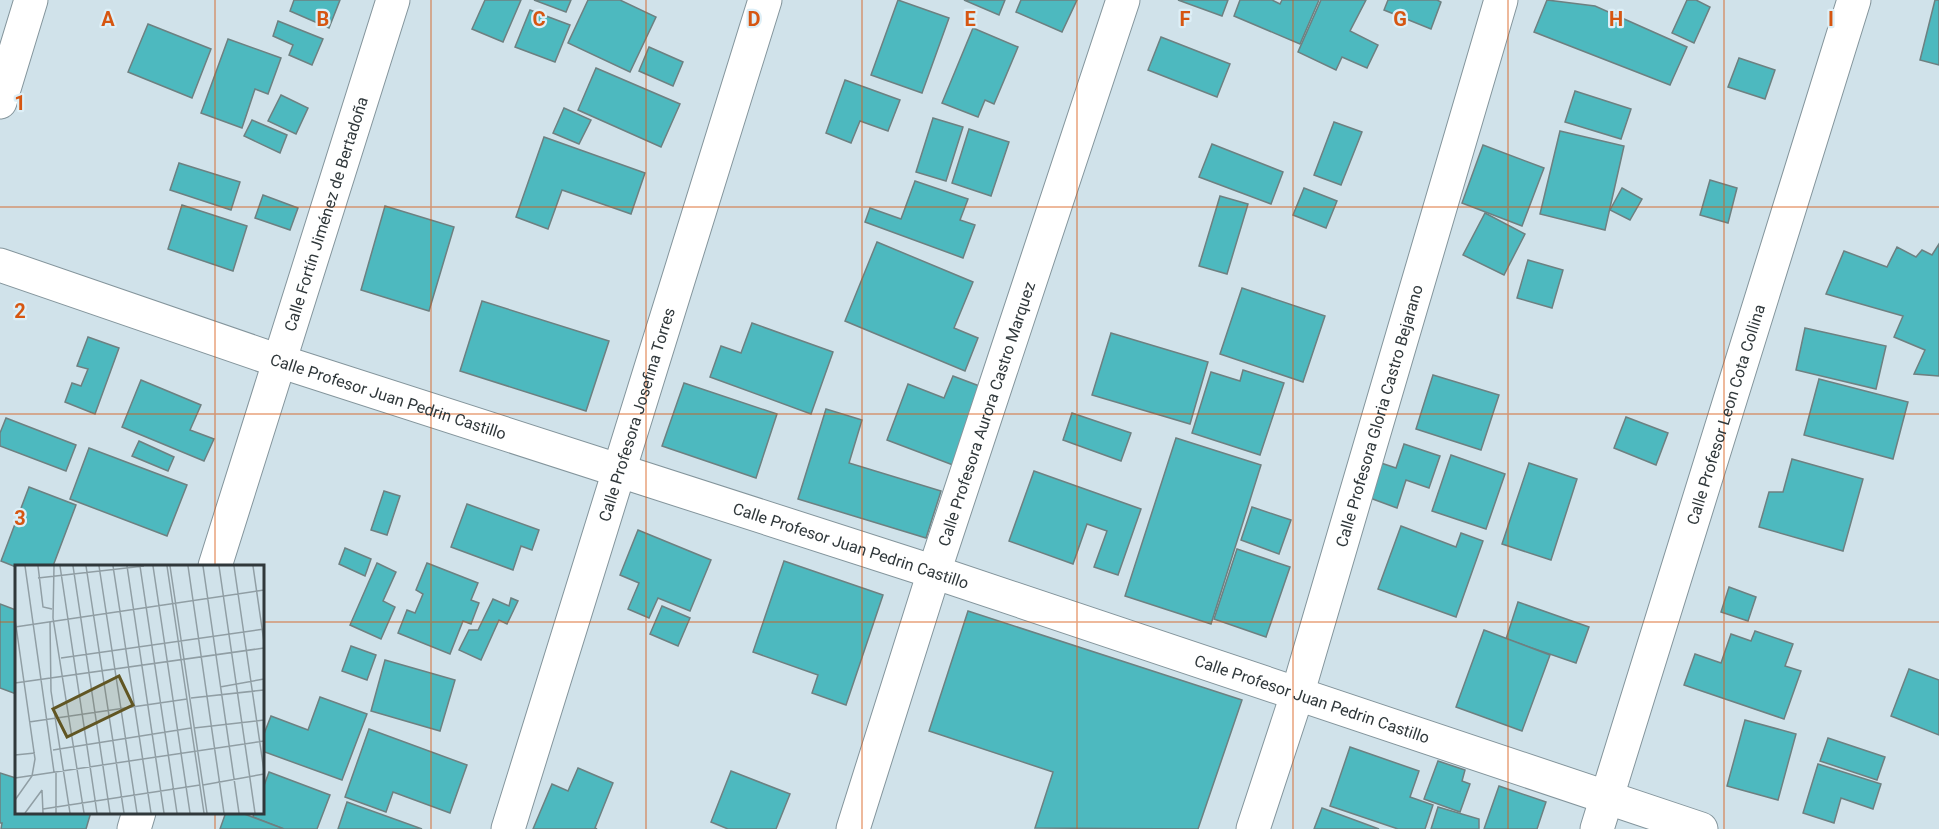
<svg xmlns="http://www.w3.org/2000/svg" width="1939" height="829" viewBox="0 0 1939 829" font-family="Roboto,sans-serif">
	<rect width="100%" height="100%" fill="#d0e2ea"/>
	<g fill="#4db9bf" stroke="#6d8081" stroke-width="1.5">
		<polygon points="294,0 340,0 329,28 290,11"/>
		<polygon points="485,0 521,0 503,42 472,29"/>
		<polygon points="534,0 571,0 566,12"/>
		<polygon points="588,0 620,0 656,17 630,72 568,43"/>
		<polygon points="898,0 949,18 922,93 871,75"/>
		<polygon points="964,0 1005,0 999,15"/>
		<polygon points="1021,0 1077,0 1062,32 1016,12"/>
		<polygon points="1178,0 1228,0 1222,16"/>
		<polygon points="1240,0 1272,0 1280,4 1282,0 1319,0 1300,44 1234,16"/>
		<polygon points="1321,0 1366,0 1350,31 1378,45 1367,68 1342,57 1336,70 1298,52"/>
		<polygon points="1388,0 1437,0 1441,2 1431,29 1384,10"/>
		<polygon points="1547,0 1595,6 1687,47 1670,85 1534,32"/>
		<polygon points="1687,0 1696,0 1710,7 1694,43 1672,33"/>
		<polygon points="1935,0 1939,0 1939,65 1920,60"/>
		<polygon points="530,10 570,25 555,62 515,47"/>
		<polygon points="278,21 323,39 312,65 289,55 293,45 273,36"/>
		<polygon points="148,24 211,49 192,98 128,72"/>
		<polygon points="973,28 1018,47 994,104 985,100 978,117 942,103"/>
		<polygon points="1161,37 1230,64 1217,97 1148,70"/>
		<polygon points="228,39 281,58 268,94 255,89 242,128 201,113"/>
		<polygon points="649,47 683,62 673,86 639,71"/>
		<polygon points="1739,58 1775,70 1765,99 1728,87"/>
		<polygon points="596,68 680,104 661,147 578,110"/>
		<polygon points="845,80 900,100 888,131 860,121 851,143 826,133"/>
		<polygon points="1575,91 1631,109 1621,139 1565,122"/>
		<polygon points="281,95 308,108 296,134 268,121"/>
		<polygon points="564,108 591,120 579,144 553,133"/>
		<polygon points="933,118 963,127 946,181 916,172"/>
		<polygon points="252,120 287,135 280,153 244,136"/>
		<polygon points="1334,122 1362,132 1341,185 1314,175"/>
		<polygon points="969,129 1009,142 991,196 952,183"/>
		<polygon points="1560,131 1624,146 1605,230 1540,214"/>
		<polygon points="544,137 645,173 631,214 562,190 548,229 516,217"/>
		<polygon points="1212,144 1283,172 1271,204 1199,177"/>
		<polygon points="1483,145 1544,168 1522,226 1462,203"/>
		<polygon points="179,163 240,182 231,210 170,190"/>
		<polygon points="1710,180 1737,188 1728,223 1700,215"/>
		<polygon points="915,181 968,199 960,220 975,225 963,258 865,222 870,208 901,219"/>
		<polygon points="1304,188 1337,201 1326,228 1293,215"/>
		<polygon points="1622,188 1642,199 1630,220 1610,210"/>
		<polygon points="263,195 298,208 290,230 255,218"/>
		<polygon points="1220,196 1248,204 1227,274 1199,266"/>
		<polygon points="182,205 247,226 233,271 168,249"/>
		<polygon points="385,206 454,227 429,311 361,290"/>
		<polygon points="1485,213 1525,234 1504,275 1463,255"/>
		<polygon points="877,242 973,282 954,328 978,338 965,371 845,321"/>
		<polygon points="1939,244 1939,376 1914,374 1925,350 1894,337 1903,316 1826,294 1844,251 1887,267 1897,247 1916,257 1922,250 1932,255"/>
		<polygon points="1528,260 1563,270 1552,308 1517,298"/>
		<polygon points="1242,288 1325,316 1303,382 1220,354"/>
		<polygon points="482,301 609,341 586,411 460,371"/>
		<polygon points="752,323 833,352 811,414 710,377 721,346 741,353"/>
		<polygon points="1805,328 1886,346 1876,389 1796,370"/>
		<polygon points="1111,333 1208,362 1190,424 1092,395"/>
		<polygon points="88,337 119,348 95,414 65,402 72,383 81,386 88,369 77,366"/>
		<polygon points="1243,370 1284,383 1260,455 1192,433 1211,372 1240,381"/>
		<polygon points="1433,375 1499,395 1481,450 1416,429"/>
		<polygon points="953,376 982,387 953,465 887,440 908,384 944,398"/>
		<polygon points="1819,379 1908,402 1893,459 1804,435"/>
		<polygon points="141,380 201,405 190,430 214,439 204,461 122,427"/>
		<polygon points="684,383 777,414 756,478 662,446"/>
		<polygon points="826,409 862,420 849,463 941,491 926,538 798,499"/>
		<polygon points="1072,413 1131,433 1121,461 1063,440"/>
		<polygon points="1626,417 1668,433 1656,465 1614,448"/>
		<polygon points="6,418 76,445 66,471 0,446 0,433"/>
		<polygon points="1176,438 1261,465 1211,624 1125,596"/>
		<polygon points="139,441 174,457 168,471 132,456"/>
		<polygon points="1404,444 1440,456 1429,488 1406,480 1397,508 1370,498 1381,463 1396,468"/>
		<polygon points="89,448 187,485 167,536 70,499"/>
		<polygon points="1451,455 1505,474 1486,529 1432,511"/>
		<polygon points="1792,459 1863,479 1843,551 1759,527 1769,492 1783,492"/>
		<polygon points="1529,463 1577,479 1551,560 1502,544"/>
		<polygon points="1034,471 1141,509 1118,575 1094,567 1107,531 1087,524 1073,564 1009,541"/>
		<polygon points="29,487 76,505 53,566 16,567 1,561"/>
		<polygon points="384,491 400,496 387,535 371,530"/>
		<polygon points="467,504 539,530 532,550 521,546 513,570 451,547"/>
		<polygon points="1252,507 1291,520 1279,554 1241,540"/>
		<polygon points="1401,526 1456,547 1461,533 1483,541 1456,617 1378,589"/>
		<polygon points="638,530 711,560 690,611 658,598 649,618 628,609 639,583 620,575"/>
		<polygon points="345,548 371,559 365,576 339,564"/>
		<polygon points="1237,549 1290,567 1266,637 1214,619"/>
		<polygon points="784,561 883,595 846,705 812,693 818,675 753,652"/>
		<polygon points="377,563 396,572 383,601 395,607 381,639 350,625"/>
		<polygon points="427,563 478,583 471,600 479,603 471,624 463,621 450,654 398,633 407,610 415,613 423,594 416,590"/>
		<polygon points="1729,587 1756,597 1748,621 1721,612"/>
		<polygon points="511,598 518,601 507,624 499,620 481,660 459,650 469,630 478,630 493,599 509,606"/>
		<polygon points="1518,602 1589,627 1576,663 1506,639"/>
		<polygon points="0,604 16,610 16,694 0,688"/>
		<polygon points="662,606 690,618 678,646 650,634"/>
		<polygon points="968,611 1242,700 1198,829 1035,828 1053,772 929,731"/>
		<polygon points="1484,630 1550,655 1522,731 1456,707"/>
		<polygon points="1755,631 1793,644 1785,666 1801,671 1784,719 1684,685 1695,654 1721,663 1731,634 1751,641"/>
		<polygon points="351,646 376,655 367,680 342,671"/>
		<polygon points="385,660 455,680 440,731 371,711"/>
		<polygon points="1909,669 1939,680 1939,735 1891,716"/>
		<polygon points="320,697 367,714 342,780 262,751 262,739 271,716 308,730"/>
		<polygon points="1745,720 1796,734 1778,800 1727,786"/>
		<polygon points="369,729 467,765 450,813 393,792 386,812 345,797"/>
		<polygon points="1828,738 1885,757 1877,780 1820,761"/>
		<polygon points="1350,747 1419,771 1410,797 1433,805 1425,829 1398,829 1330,806"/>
		<polygon points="1438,761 1465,770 1462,781 1470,784 1460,812 1424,799"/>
		<polygon points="1818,764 1881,784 1873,809 1841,798 1834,823 1803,813"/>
		<polygon points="578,768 613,783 595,828 597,829 533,829 552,784 568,791"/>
		<polygon points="731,771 790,794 776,829 728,829 711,822"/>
		<polygon points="269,772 330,795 317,829 284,829 253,817 254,812 262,812 262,791"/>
		<polygon points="0,773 16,778 16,812 91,812 86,829 1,829 2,823 0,823"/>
		<polygon points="1499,786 1546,802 1537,829 1484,829"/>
		<polygon points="347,802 422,829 338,829"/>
		<polygon points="1438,807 1479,819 1479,829 1431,829"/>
		<polygon points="1322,808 1379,829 1314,829"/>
		<polygon points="226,812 239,812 284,829 220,829"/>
	</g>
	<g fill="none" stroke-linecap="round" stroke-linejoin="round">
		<g stroke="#84959c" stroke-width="35">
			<g id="street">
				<polyline points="0,102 31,0"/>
				<path id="s1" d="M0 265 279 361 934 572 1701 829"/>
				<path id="s2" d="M215 566 393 0"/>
				<polyline points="134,829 139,812"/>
				<path id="s3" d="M508 829 765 0"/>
				<path id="s4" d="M853 829 934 572 1123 0"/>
				<path id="s5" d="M1253 829 1297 695 1501 0"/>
				<path id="s6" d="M1597 829 1854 0"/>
			</g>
		</g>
		<use href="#street" stroke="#fff" stroke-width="33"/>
	</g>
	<path fill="none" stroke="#d65611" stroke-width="1.5" stroke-opacity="0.55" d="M215 0V566M431 0V829M646 0V829M862 0V829M1077 0V829M1293 0V829M1508 0V829M1724 0V829M0 207H1939M0 414H1939M0 622H16M262 622H1939M215 812V829"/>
	<g text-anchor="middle" stroke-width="4.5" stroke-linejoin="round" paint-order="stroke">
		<g font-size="16" fill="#30383b" stroke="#ddeff7">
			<text dy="6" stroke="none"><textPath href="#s2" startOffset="369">Calle Fortín Jiménez de Bertadoña</textPath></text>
			<text dy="6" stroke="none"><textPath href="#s1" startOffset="410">Calle Profesor Juan Pedrin Castillo</textPath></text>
			<text dy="6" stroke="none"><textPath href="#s4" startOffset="436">Calle Profesora Aurora Castro Marquez</textPath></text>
			<text dy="6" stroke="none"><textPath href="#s3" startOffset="434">Calle Profesora Josefina Torres</textPath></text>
			<text dy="6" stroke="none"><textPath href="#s5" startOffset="432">Calle Profesora Gloria Castro Bejarano</textPath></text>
			<text dy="6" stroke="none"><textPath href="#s6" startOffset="434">Calle Profesor Leon Cota Collina</textPath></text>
			<text dy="6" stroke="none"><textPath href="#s1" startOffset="896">Calle Profesor Juan Pedrin Castillo</textPath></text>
			<text dy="6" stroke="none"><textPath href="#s1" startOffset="1382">Calle Profesor Juan Pedrin Castillo</textPath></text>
		</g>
	</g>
	<g transform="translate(15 565)">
		<rect width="249" height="249" fill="#d0e2ea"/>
		<path fill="none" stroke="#909ea4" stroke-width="1.5" d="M10 1 39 207M23 1 28 42 37 44M39 1 38 53 69 248M45 1 82 248M58 1 95 248M71 1 109 248M84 1 122 248M98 1 136 248M112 1 149 248M125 1 162 248M138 1 175 248M152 1 189 248M155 1 192 248M173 1 209 248M188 1 224 248M204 1 240 248M219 1 249 206M238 1 249 77M23 13 129 1M0 54 20 194 17 211 0 235M35 57 36 126 55 248M0 62 249 25M46 93 249 64M0 118 249 83M205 122 249 114M176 133 249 125M14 157 172 134M179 163 249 155M38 185 176 163M0 190 20 188M0 213 249 176M188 220 249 209M27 225 28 248M28 244 185 220M10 248 27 225M41 248V207"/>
		<path fill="#615623" fill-opacity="0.15" stroke="#615623" stroke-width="3" d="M104 111 118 140 52 172 38 144Z"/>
		<rect width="249" height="249" fill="none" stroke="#30383b" stroke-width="3"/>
	</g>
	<g font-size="20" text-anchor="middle" font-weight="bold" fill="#d65611" stroke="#ddeff7" stroke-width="4.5" stroke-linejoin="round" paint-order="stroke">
		<text x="108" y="26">A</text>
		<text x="323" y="26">B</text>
		<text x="539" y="26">C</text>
		<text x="754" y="26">D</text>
		<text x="970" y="26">E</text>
		<text x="1185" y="26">F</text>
		<text x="1400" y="26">G</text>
		<text x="1616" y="26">H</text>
		<text x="1831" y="26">I</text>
		<text x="20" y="110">1</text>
		<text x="20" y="318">2</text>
		<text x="20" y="525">3</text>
	</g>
</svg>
